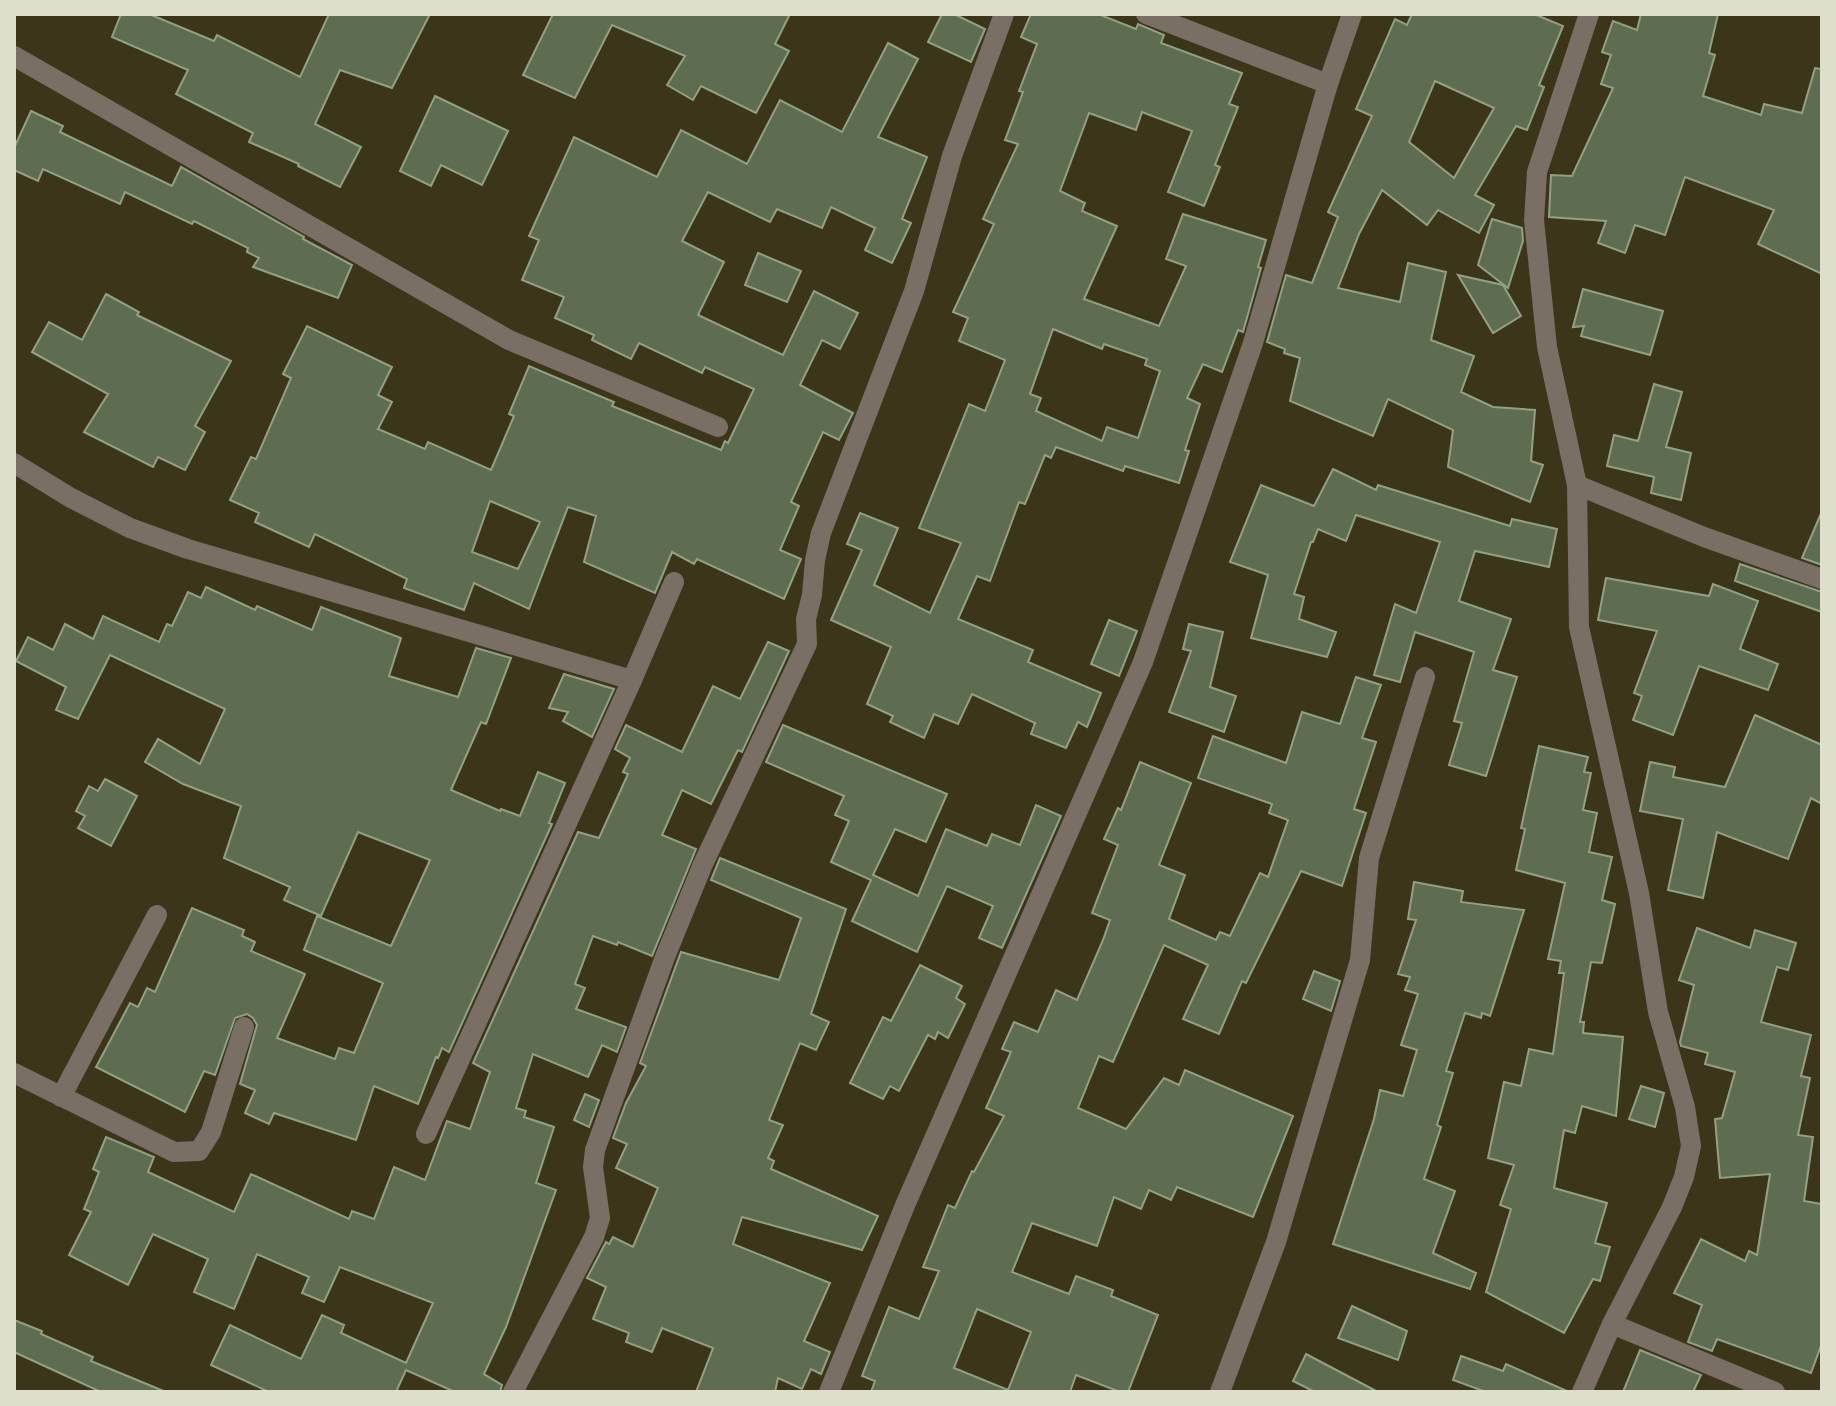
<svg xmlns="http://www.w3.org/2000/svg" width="1836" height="1406" viewBox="0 0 1836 1406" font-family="'Zilla Slab',serif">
	<rect width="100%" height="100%" fill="#3b3619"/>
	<g fill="#5e6d51" stroke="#92a184" stroke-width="2" fill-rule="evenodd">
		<polygon points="121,14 149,14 214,41 217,35 300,77 329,14 430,14 392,88 340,70 315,124 361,147 340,187 298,166 299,164 249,142 253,133 176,94 188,70 112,37"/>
		<polygon points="553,14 790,14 775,44 789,51 756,113 701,86 693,100 667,85 685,56 612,25 575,98 523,75"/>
		<polygon points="942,14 954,14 985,29 971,62 928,42"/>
		<path d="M1031 14H1098L1136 29 1138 24 1164 35 1161 43 1242 73 1229 104 1238 107 1215 165 1220 167 1204 206 1168 192 1192 131 1142 112 1136 130 1089 113 1060 191 1085 203 1082 211 1117 226 1084 299 1159 326 1186 266 1166 259 1183 214 1266 240 1258 267 1261 268 1243 332 1238 330 1222 372 1203 364 1187 398 1200 404 1185 450 1189 451 1179 483 1125 466 1123 471 1056 447 1051 458 1045 455 1025 504 1019 502 990 581 977 576 958 619 1033 650 1028 662 1101 693 1087 727 1078 722 1066 748 1031 734 1035 723 972 694 958 724 934 714 924 738 890 722 893 716 867 704 891 647 831 620 862 550 847 544 860 513 898 528 874 585 930 613 961 543 919 528 969 404 985 411 1005 360 959 341 968 318 953 312 994 224 983 219 1018 144 1005 140 1023 92 1019 91 1037 44 1021 37ZM1053 329 1102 349 1104 344 1147 359 1145 365 1160 371 1138 438 1107 427 1102 441 1036 411 1041 398 1030 394Z"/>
		<path d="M1412 14H1534L1563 26 1539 85 1544 87 1527 130 1516 126 1475 195 1494 205 1479 233 1438 210 1427 225 1382 190 1359 234 1338 288 1400 302 1408 263 1446 272 1431 340 1474 356 1461 392 1493 407 1535 410 1531 461 1543 465 1530 502 1448 467 1453 430 1388 399 1373 436 1290 401 1300 358 1284 353 1285 349 1267 342 1286 275 1312 283 1338 217 1328 212 1372 116 1356 109 1395 19 1407 25ZM1435 81 1494 108 1454 178 1409 142Z"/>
		<polygon points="1641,14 1718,14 1709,53 1715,55 1703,96 1761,115 1764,104 1802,113 1815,68 1822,69 1822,274 1758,244 1774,210 1685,177 1665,235 1635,225 1625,253 1598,243 1606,221 1549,217 1551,175 1572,176 1613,88 1601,84 1611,55 1602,52 1613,21 1637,30"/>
		<path d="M888 43 918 59 878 137 927 157 902 219 911 223 892 263 865 250 875 228 831 207 822 228 777 209 770 222 708 192 682 241 724 262 698 315 783 355 814 291 858 313 840 349 822 340 800 385 853 413 839 440 823 432 791 502 799 506 780 550 801 559 784 599 697 559 694 564 672 552 655 593 584 562 596 516 568 507 529 609 474 583 464 610 404 588 407 579 315 534 309 547 255 522 259 513 230 500 251 457 256 459 291 378 283 374 307 326 392 367 378 395 392 402 378 429 425 449 428 442 491 470 514 416 509 414 529 366 614 402 612 406 721 450 725 441 728 443 754 389 705 367 702 373 639 343 631 359 592 340 594 335 555 318 564 297 522 280 539 240 529 236 574 137 657 177 681 130 747 164 780 100 842 132ZM490 501 540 522 518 569 472 552Z"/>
		<polygon points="435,96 508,131 482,185 441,165 431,186 400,171"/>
		<polygon points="31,111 63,126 60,132 172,186 181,167 304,237 303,239 352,265 338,298 253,267 259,258 247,252 248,248 194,221 192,224 125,192 120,204 43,169 38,181 14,170 14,148"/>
		<polygon points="1492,219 1522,228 1523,241 1508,288 1478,265"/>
		<polygon points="758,253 801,271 787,302 745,285"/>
		<polygon points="1458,275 1503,285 1521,316 1493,333"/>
		<polygon points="1583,289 1663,311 1650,355 1581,336 1584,326 1573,327"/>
		<polygon points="106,294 139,312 137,315 231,361 195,426 205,432 185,470 158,457 153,467 84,432 108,394 32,352 49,322 82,340"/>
		<polygon points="1654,384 1682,392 1666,447 1691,453 1681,500 1651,493 1654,477 1607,466 1614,435 1638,441"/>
		<polygon points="1333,469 1376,490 1378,485 1510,526 1512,519 1557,529 1549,567 1475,551 1459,601 1511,619 1493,670 1517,677 1486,776 1449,765 1462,723 1454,721 1474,652 1415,632 1400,682 1374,675 1395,604 1416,613 1440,542 1356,515 1346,541 1318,529 1313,542 1311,542 1294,594 1304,597 1299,619 1336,632 1327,657 1251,638 1268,575 1230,562 1261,485 1314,506"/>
		<polygon points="1822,511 1822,565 1802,558"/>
		<polygon points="1740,564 1822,592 1822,612 1735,581"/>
		<polygon points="1606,578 1709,596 1713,584 1758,601 1740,649 1778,664 1768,690 1699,666 1673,735 1633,720 1642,696 1634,693 1657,631 1598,620"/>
		<polygon points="206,587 255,610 257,606 312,630 321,607 401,638 389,676 458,697 476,648 511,658 486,724 481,722 451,790 500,811 501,809 520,816 538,772 565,783 549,823 552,824 449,1052 442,1048 438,1058 436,1057 418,1104 374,1086 356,1140 274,1113 269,1124 245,1113 255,1090 240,1084 257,1025 253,1018 247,1014 235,1018 215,1075 204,1071 185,1112 96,1067 130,1003 138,1007 147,988 155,992 192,908 244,930 242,936 255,942 251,951 305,974 277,1038 335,1059 339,1048 354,1053 383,983 304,950 317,916 391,946 430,860 358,832 321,916 284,900 290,887 224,858 241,806 183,784 145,762 158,739 200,764 225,709 110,655 78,719 56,710 66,687 16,661 28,637 53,650 65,624 93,639 103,616 159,642 167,624 172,626 188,592 201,598"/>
		<polygon points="1109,620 1137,631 1119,676 1091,664"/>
		<polygon points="1189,624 1223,632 1210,687 1236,696 1224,732 1169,712 1191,651 1183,649"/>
		<polygon points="768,642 789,651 742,752 738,750 711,804 682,790 662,835 696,849 652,956 618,942 617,945 593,936 575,984 585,988 576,1009 626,1027 617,1052 602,1045 588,1077 533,1054 516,1108 526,1111 524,1117 554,1127 536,1183 556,1190 506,1327 484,1374 502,1385 500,1392 455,1392 406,1370 396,1392 269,1392 211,1365 230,1325 301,1359 322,1315 344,1325 341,1333 406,1363 433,1303 340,1267 324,1302 302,1293 309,1277 257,1254 234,1309 194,1292 208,1259 153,1234 128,1285 69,1255 91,1212 84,1209 99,1172 93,1169 106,1137 154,1157 148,1172 234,1212 251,1174 349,1219 352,1211 374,1219 394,1167 425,1180 447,1121 470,1129 490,1072 473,1063 578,832 599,838 628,774 623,772 630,758 615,749 626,725 682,752 713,686 740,699"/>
		<polygon points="564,674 614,689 592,737 563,721 568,712 549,708"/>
		<path d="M1356 677 1381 685 1362 738 1376 742 1354 809 1366 813 1342 886 1301 871 1246 983 1242 981 1219 1034 1183 1019 1208 965 1164 945 1113 1062 1099 1056 1078 1108 1126 1129 1164 1078 1179 1085 1185 1070 1293 1116 1253 1217 1177 1187 1171 1200 1149 1190 1141 1209 1114 1197 1097 1246 1032 1223 1012 1272 1069 1294 1076 1276 1113 1290 1111 1296 1158 1315 1128 1392H1120L1076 1375 1070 1392H871L875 1381 862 1376 889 1307 919 1319 939 1271 923 1267 948 1205 955 1208 972 1171 974 1172 1004 1116 986 1108 1011 1052 1002 1049 1014 1022 1038 1032 1056 990 1077 1000 1103 940 1110 920 1092 913 1118 845 1104 839 1118 808 1121 810 1140 762 1191 783 1159 865 1185 875 1169 919 1216 940 1220 932 1230 936 1260 873 1268 877 1288 820 1269 813 1272 804 1198 778 1213 736 1286 763 1302 712 1340 724ZM977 1309 1031 1332 1008 1390 954 1368Z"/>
		<polygon points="1755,715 1822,745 1822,804 1811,798 1788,859 1717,832 1703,898 1668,890 1683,819 1640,811 1650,762 1675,767 1673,777 1725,787"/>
		<polygon points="783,725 947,794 926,842 895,829 873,875 918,896 946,829 987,846 992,834 1020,845 1036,805 1061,816 1002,948 979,938 993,906 947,886 917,952 852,921 871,880 831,862 849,821 835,815 844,796 766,762"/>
		<polygon points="1539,746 1588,757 1584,772 1591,773 1583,810 1597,813 1589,852 1612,857 1602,900 1615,904 1602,963 1591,962 1580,1022 1584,1022 1583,1033 1623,1037 1616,1116 1582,1106 1575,1133 1564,1130 1554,1188 1607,1203 1595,1243 1610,1247 1600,1281 1593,1279 1564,1333 1486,1292 1511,1209 1500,1205 1514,1165 1488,1158 1504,1082 1521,1086 1529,1049 1553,1054 1564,973 1559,973 1561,961 1548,959 1565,883 1516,870 1525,829 1521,828"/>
		<polygon points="105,779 137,796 111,846 78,828 85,816 76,811 89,786 98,791"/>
		<polygon points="720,858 846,909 811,1014 829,1022 816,1050 800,1043 769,1120 783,1125 768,1158 774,1161 771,1169 878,1216 862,1250 742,1217 733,1244 830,1283 804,1341 830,1352 821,1374 811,1369 802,1389 778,1378 775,1392 696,1392 713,1348 662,1328 652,1352 626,1342 629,1333 593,1319 606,1287 587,1278 606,1242 609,1244 613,1237 633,1247 658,1188 616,1168 627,1144 613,1138 626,1103 646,1066 640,1063 681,952 779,980 801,918 711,880"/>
		<polygon points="1414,882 1463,891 1461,902 1524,910 1490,1016 1482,1013 1481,1018 1465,1013 1446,1071 1453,1073 1437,1125 1441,1127 1424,1179 1455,1191 1433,1253 1476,1273 1470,1289 1333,1244 1374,1119 1380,1090 1403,1096 1417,1050 1401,1045 1418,994 1405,990 1410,977 1398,974 1416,920 1408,919"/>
		<polygon points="1697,928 1750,948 1755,930 1796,943 1788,970 1777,967 1761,1022 1811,1035 1801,1076 1810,1078 1798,1135 1813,1137 1804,1201 1822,1204 1822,1343 1811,1373 1717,1339 1712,1351 1688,1342 1702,1305 1674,1293 1701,1239 1745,1261 1749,1251 1757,1255 1770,1174 1720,1178 1715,1119 1722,1118 1735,1072 1705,1064 1708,1053 1681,1046 1680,1042 1694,985 1679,980"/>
		<polygon points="920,965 962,986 956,998 965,1004 948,1038 938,1032 935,1039 928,1035 899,1091 890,1086 883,1099 850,1083 883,1017 891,1021"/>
		<polygon points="1314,971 1340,981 1331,1011 1303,999"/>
		<polygon points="1641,1086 1664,1093 1655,1127 1629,1119"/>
		<polygon points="585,1094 599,1100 589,1127 574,1120"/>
		<polygon points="1352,1306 1407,1331 1398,1360 1338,1338"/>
		<polygon points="14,1320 42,1331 41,1334 93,1357 91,1361 166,1392 101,1392 14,1352"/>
		<polygon points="1640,1350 1701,1375 1693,1392 1623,1392"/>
		<polygon points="1306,1354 1378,1392 1315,1392 1293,1381"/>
		<polygon points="1461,1356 1503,1371 1506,1364 1569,1392 1486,1392 1453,1380"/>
	</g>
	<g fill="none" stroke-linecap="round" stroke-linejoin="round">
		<g stroke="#796f64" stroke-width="20">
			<polyline points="1146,14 1328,84"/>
			<polyline points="14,56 509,340 718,427"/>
			<polyline points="14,463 71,498 130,528 188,549 632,680"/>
			<polyline points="1577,485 1704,537 1822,579"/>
			<polyline points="14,1073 174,1152 199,1151 211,1132 244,1027"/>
			<polyline points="61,1097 157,915"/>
			<polyline points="426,1134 632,680 674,582"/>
			<polyline points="1612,1324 1775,1392"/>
			<polyline points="513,1392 594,1237 600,1218 593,1167 595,1150 665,957 703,864 807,644 806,619 812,595 815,560 821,533 914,291 952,156 1004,14"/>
			<polyline points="829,1392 906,1203 1143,662 1253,343 1328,84 1352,14"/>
			<polyline points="1220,1392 1276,1242 1360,960 1369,858 1425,677"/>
			<polyline points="1582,1392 1612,1324 1672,1207 1684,1177 1691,1146 1685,1107 1658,1012 1639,893 1579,627 1577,485 1547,347 1534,220 1537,172 1589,14"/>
		</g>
	</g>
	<rect width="1836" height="1406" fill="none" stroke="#dfddcc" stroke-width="32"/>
</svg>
